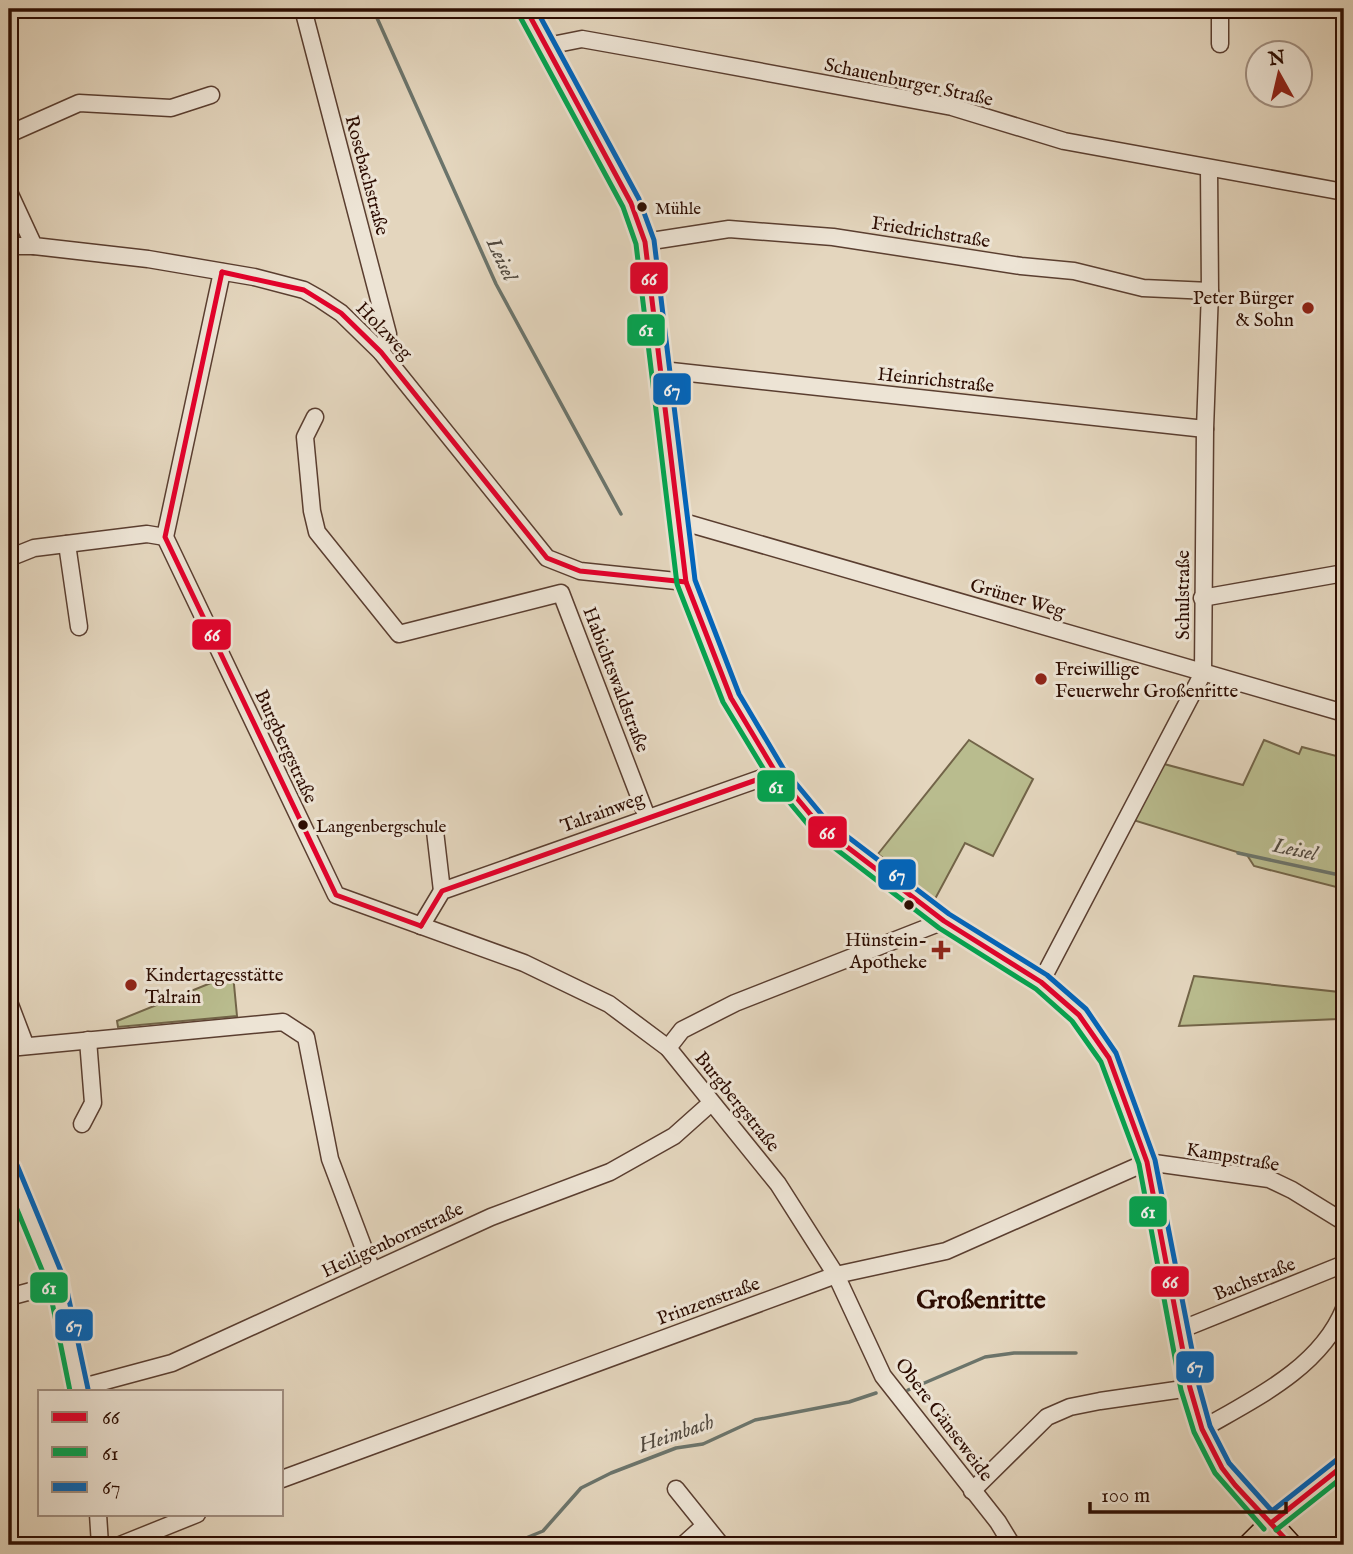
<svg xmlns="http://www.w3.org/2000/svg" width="1353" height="1554" viewBox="0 0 1353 1554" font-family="'IM FELL English',serif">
	<rect width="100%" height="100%" fill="#e4d6be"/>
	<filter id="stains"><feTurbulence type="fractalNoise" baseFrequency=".00286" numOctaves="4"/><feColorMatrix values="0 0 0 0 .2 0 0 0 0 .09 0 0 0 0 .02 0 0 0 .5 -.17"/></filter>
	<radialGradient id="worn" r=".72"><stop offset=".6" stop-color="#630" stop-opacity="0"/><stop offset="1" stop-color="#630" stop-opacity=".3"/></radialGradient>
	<g fill="#b9bc8e" stroke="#726448" stroke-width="2">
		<polygon points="969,740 1033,779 993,856 965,843 935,899 878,854"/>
		<polygon points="1264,740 1299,754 1302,747 1344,758 1344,889 1254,866 1247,855 1133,820 1164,764 1243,785"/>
		<polygon points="233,974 237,1016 118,1027 117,1021"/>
		<polygon points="1194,976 1339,992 1338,1019 1179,1026"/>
	</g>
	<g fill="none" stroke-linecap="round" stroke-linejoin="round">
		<g stroke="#6b746b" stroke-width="3.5">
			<polyline points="373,9 496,284 621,514"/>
			<polyline points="1238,853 1344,876"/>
			<polyline points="908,1390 985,1357 1014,1353 1076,1353"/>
			<polyline points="509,1545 543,1531 581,1488 611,1473 676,1448 703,1444 755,1420 849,1402 876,1393"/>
		</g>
		<g stroke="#5a3e30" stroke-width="19">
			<g id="minor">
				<polyline points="303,9 388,334 381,352"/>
				<polyline points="526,9 631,203 645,242 686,582 731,698 776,773 821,827 944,921 1041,982 1079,1015 1109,1058 1147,1162 1190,1388 1202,1429 1222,1468 1271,1523 1344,1465"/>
				<polyline points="1220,9 1220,44"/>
				<polyline points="547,46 582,39 655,52 952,107 1064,141 1344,192"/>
				<polyline points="9,134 79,103 171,108 211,95"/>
				<polyline points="9,192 34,246 148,259 254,277 304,290 320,299 341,313 381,352 547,558 580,571 686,582"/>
				<polyline points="645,242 729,229 833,237 1021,266 1074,271 1143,288 1210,291"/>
				<polyline points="9,246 34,246"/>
				<polyline points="222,272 165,537 336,895 524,963 609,1004 668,1048 778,1184 836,1275 883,1376 998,1522 1012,1545"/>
				<polyline points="662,370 1205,429"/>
				<polyline points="315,417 305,437 312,511 317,532 399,634 561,593 647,817"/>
				<polyline points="680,521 1344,713"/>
				<polyline points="67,544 79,627"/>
				<polyline points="9,558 34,548 147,534 165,537"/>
				<polyline points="1202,598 1344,573"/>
				<polyline points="435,831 442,891"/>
				<polyline points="421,926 442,891 776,773"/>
				<polyline points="1041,982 1203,673 1205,429 1210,291 1209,169"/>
				<polyline points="9,1002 25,1044"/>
				<polyline points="9,1048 283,1022 306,1037 330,1159 372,1270"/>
				<polyline points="668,1048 682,1030 735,1003 944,921"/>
				<polyline points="82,1124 93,1103 88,1040"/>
				<polyline points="1147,1162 1269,1179 1292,1190 1344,1222"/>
				<polyline points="9,1168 57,1284 79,1391"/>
				<polyline points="9,1297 57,1284"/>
				<polyline points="1180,1330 1344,1264"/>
				<polyline points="79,1388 172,1363 491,1217 610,1172 674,1136 711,1103"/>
				<path d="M1202 1429C1254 1399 1320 1368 1344 1309"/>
				<polyline points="282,1479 836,1275 946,1251 1147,1162"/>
				<polyline points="676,1489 721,1545"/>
				<polyline points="972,1491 1047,1417 1070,1407 1100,1401 1190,1388"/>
				<polyline points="98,1514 100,1545"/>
				<polyline points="120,1545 197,1514"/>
				<polyline points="683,1545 703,1527"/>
			</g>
		</g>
		<g stroke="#2c0c01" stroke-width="24">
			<polyline id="major" points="1249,1545 1271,1523 1291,1545"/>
		</g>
		<use href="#minor" stroke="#ede4d5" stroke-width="16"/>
		<use href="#major" stroke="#e4d6be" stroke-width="21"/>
		<g stroke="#ede4d5" stroke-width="10">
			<g id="bus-1">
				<polyline points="526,9 631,203 645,242 686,582 731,698 776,773 821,827 944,921 1041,982 1079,1015 1109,1058 1147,1162 1190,1388 1202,1429 1222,1468 1235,1485 1291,1545"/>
				<polyline points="222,272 165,537 336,895 421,926"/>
				<polyline points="222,272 304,290 341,313 381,352 547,558 580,571 686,582"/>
				<polyline points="421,926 442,891 776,773"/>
				<polyline points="1271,1523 1344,1465"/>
			</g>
		</g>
		<g stroke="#ede4d5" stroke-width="10">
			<g id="bus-2">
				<polyline points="518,13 623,207 636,244 677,584 723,702 769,778 815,833 939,928 1036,989 1072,1021 1101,1062 1139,1164 1181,1390 1194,1432 1215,1473 1264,1529"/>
				<polyline points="9,1190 49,1287 70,1391"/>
				<polyline points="1276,1530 1344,1476"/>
			</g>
		</g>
		<g stroke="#ede4d5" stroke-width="10">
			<g id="bus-3">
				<polyline points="536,9 639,199 654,240 695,580 739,694 783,768 827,821 949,914 1047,975 1086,1009 1116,1053 1155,1160 1199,1386 1210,1426 1229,1463 1272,1511 1339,1458"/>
				<polyline points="17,1165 65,1281 88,1389"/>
			</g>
		</g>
		<use href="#bus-1" stroke="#e4002b" stroke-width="5"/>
		<use href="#bus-2" stroke="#00a651" stroke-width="5"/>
		<use href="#bus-3" stroke="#0065bd" stroke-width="5"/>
	</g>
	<g fill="#2c0c01" stroke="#ede4d5" stroke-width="2.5">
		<circle cx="642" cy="207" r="6"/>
		<circle cx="303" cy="825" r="6"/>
		<circle cx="909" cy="905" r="6"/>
	</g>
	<g fill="#8f2418" stroke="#ede4d5" stroke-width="2.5">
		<circle cx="1308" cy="308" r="7"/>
		<circle cx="1041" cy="679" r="7"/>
		<path d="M937.5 939.5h7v7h7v7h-7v7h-7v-7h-7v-7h7z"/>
		<circle cx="131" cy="985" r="7"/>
	</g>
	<g text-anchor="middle" stroke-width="6" stroke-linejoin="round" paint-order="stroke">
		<g font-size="17" fill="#2c0c01" stroke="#ede4d5" text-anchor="start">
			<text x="655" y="214">Mühle</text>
			<text x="316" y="832">Langenbergschule</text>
		</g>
		<g font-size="19" fill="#2c0c01" stroke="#ede4d5">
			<text transform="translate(909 81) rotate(12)" y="7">Schauenburger Straße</text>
			<text transform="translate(368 175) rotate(75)" y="7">Rosebachstraße</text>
			<text transform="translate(931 231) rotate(9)" y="7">Friedrichstraße</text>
			<text transform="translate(385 330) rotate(46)" y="7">Holzweg</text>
			<text transform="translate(936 379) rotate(6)" y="7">Heinrichstraße</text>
			<text transform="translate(1182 595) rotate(-90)" y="7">Schulstraße</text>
			<text transform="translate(1018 597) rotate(16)" y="7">Grüner Weg</text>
			<text transform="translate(617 679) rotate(69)" y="7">Habichtswaldstraße</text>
			<text transform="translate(287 746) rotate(65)" y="7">Burgbergstraße</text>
			<text transform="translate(602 811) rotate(-20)" y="7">Talrainweg</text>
			<text transform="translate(738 1101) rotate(51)" y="7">Burgbergstraße</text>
			<text transform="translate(1233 1156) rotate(10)" y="7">Kampstraße</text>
			<text transform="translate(392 1239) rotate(-25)" y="7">Heiligenbornstraße</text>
			<text transform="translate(1254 1278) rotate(-22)" y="7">Bachstraße</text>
			<text transform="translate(708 1300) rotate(-20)" y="7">Prinzenstraße</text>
			<text transform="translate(945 1419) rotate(53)" y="7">Obere Gänseweide</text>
		</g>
		<g font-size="19" fill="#2c0c01" stroke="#ede4d5" text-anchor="end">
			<text x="1294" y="304">Peter Bürger<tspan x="1294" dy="22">&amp; Sohn</tspan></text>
			<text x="1055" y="675" text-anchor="start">Freiwillige<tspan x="1055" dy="22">Feuerwehr Großenritte</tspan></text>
			<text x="927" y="946">Hünstein-<tspan x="927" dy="22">Apotheke</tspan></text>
			<text x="145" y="981" text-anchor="start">Kindertagesstätte<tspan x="145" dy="22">Talrain</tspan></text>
		</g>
		<g font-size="21" font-style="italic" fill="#51493f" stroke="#ede4d5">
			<text transform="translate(502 259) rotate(65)" y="7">Leisel</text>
			<text transform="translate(1295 849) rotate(12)" y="7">Leisel</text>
			<text transform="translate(676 1433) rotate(-19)" y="7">Heimbach</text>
		</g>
		<g font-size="26" font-weight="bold" fill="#2c0c01" stroke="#ede4d5">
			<text x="981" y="1308">Großenritte</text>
		</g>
	</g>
	<g stroke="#ede4d5" stroke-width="2.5">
		<rect x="629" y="261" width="40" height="34" rx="7" fill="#e4002b"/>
		<rect x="626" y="313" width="40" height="34" rx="7" fill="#00a651"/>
		<rect x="652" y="372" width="40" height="34" rx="7" fill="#0065bd"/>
		<rect x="191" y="618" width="41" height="33" rx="7" fill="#e4002b"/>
		<rect x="756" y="769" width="40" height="34" rx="7" fill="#00a651"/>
		<rect x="807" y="815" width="41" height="34" rx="7" fill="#e4002b"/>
		<rect x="877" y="858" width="40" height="33" rx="7" fill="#0065bd"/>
		<rect x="1128" y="1195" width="40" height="33" rx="7" fill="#00a651"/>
		<rect x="1150" y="1265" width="40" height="33" rx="7" fill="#e4002b"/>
		<rect x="29" y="1271" width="40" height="33" rx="7" fill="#00a651"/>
		<rect x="54" y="1308" width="40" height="34" rx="7" fill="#0065bd"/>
		<rect x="1175" y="1350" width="40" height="34" rx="7" fill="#0065bd"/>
	</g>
	<g font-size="19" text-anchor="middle" font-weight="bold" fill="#fff">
		<text x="649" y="285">66</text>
		<text x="646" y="336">61</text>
		<text x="672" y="396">67</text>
		<text x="212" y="641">66</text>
		<text x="776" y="793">61</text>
		<text x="827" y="839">66</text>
		<text x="897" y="881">67</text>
		<text x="1148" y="1218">61</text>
		<text x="1170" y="1288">66</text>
		<text x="49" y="1294">61</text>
		<text x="74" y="1332">67</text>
		<text x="1195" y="1373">67</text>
	</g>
	<rect width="1353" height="1554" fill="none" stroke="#e4d6be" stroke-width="35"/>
	<rect x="10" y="10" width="1332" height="1533" fill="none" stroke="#2c0c01" stroke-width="3.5"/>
	<rect x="18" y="18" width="1318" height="1519" fill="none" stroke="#2c0c01" stroke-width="2"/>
	<rect x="38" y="1390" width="245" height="126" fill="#ede4d5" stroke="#a08e80" stroke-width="2"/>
	<rect x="52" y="1412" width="35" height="10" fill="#e4002b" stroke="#a08e80" stroke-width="2"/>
	<text x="102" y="1424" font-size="21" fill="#2c0c01">66</text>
	<rect x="52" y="1447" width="35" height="10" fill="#00a651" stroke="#a08e80" stroke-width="2"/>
	<text x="102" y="1460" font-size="21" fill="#2c0c01">61</text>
	<rect x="52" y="1482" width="35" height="10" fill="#0065bd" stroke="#a08e80" stroke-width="2"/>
	<text x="102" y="1494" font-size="21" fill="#2c0c01">67</text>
	<g transform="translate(1279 74) rotate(352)"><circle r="33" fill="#ede4d5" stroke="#a08e80" stroke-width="2"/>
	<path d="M0-5L12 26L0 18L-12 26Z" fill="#8f2418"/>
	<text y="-10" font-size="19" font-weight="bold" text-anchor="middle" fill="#2c0c01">N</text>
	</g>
	<path d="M1090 1502v10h196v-10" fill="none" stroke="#2c0c01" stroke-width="3.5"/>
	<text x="1101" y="1502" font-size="21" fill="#2c0c01" stroke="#ede4d5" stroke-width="5" paint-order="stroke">100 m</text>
	<rect width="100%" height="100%" filter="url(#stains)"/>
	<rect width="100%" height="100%" fill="url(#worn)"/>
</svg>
